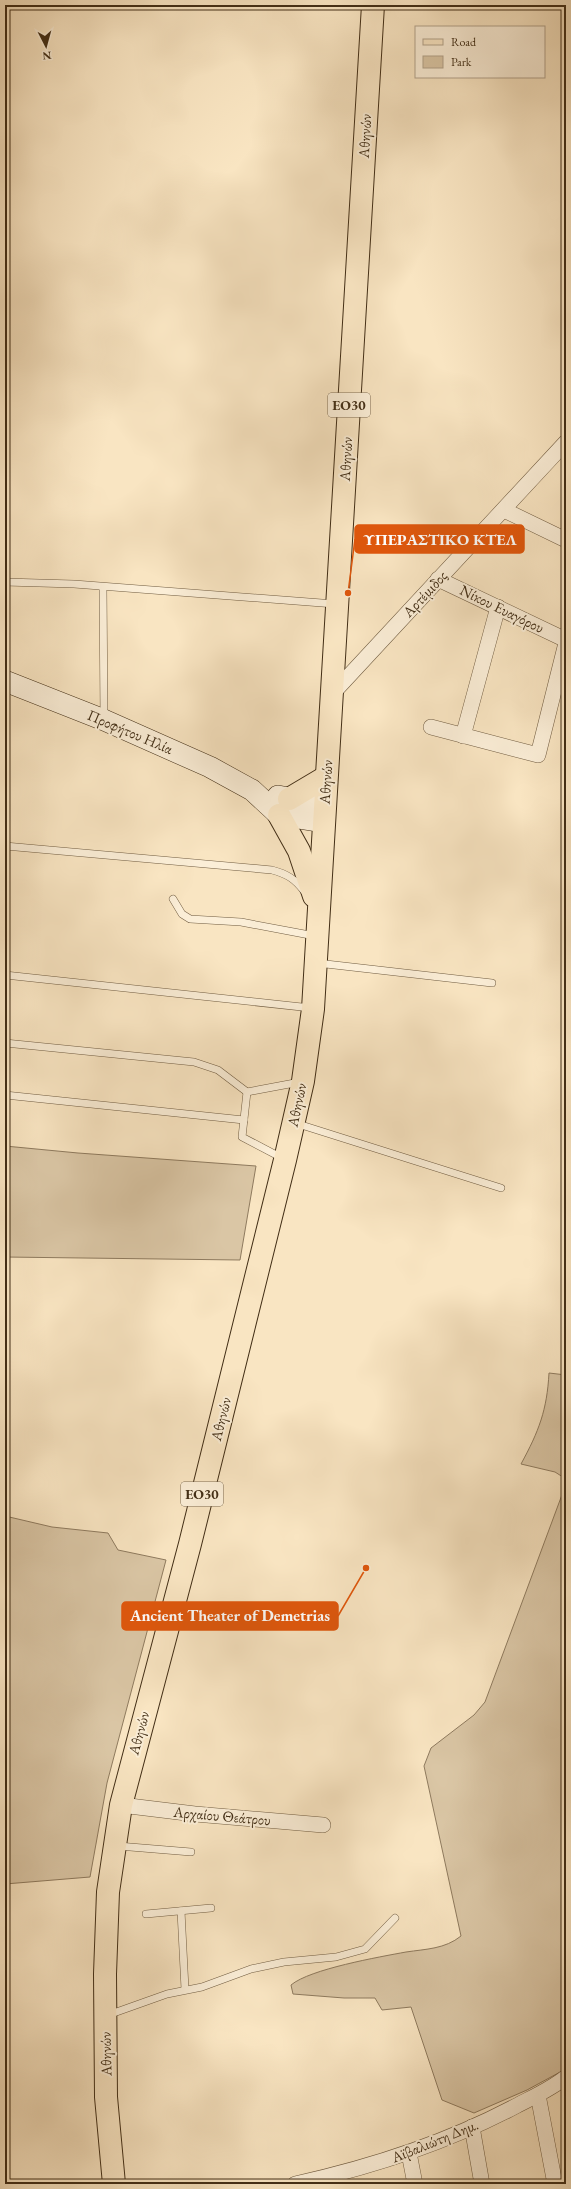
<svg xmlns="http://www.w3.org/2000/svg" width="571" height="2189" viewBox="0 0 571 2189" font-family="'EB Garamond',serif">
	<rect width="100%" height="100%" fill="#f9e5c2"/>
	<filter id="stains"><feTurbulence type="fractalNoise" baseFrequency=".005" numOctaves="4"/><feColorMatrix values="0 0 0 0 .2 0 0 0 0 .09 0 0 0 0 .02 0 0 0 .5 -.17"/></filter>
	<radialGradient id="worn" r=".72"><stop offset=".6" stop-color="#630" stop-opacity="0"/><stop offset="1" stop-color="#630" stop-opacity=".3"/></radialGradient>
	<g fill="#dac6a5" stroke="#8e7a5e">
		<polygon points="5,1146 78,1153 256,1166 240,1260 5,1257"/>
		<path d="M549 1373 566 1375V1479L555 1472 521 1464C539 1431 547 1410 549 1373Z"/>
		<path d="M566 1484V2066L562 2071 527 2090 474 2113 442 2100 411 2007 382 2010 375 1998H344L293 1994 291 1985C310 1969 379 1957 406 1952 426 1949 445 1949 461 1936L424 1766 431 1748 474 1715 485 1702Z"/>
		<polygon points="5,1516 52,1527 108,1533 118,1550 166,1560 107,1783 90,1877 5,1884"/>
	</g>
	<g fill="none" stroke-linecap="round" stroke-linejoin="round">
		<g stroke="#705c41" stroke-width="8">
			<g id="lane">
				<polyline points="5,582 74,584 335,604"/>
				<polyline points="103,587 104,718"/>
				<path d="M5 846 272 870C287 874 295 879 304 891"/>
				<polyline points="173,899 182,914 190,919 241,922 315,936"/>
				<polyline points="317,963 492,983"/>
				<polyline points="5,975 311,1008"/>
				<polyline points="5,1043 194,1062 218,1070 247,1092"/>
				<polyline points="5,1095 244,1120"/>
				<polyline points="295,1123 501,1188"/>
				<polyline points="284,1159 242,1137 247,1092 300,1082"/>
				<polyline points="118,1846 191,1852"/>
				<polyline points="181,1911 185,1989"/>
				<polyline points="146,1914 211,1908"/>
				<polyline points="108,2015 167,1994 202,1987 251,1969 284,1962 336,1957 365,1949 395,1918"/>
			</g>
		</g>
		<g stroke="#705c41" stroke-width="16">
			<g id="street">
				<polyline points="504,510 566,540"/>
				<polyline points="438,579 566,640"/>
				<polyline points="333,693 566,442"/>
				<polyline points="431,727 538,755 566,643"/>
				<polyline points="463,736 498,607"/>
				<polyline points="121,1805 195,1814 323,1825"/>
				<polyline points="538,2095 555,2184"/>
				<polyline points="472,2127 482,2184"/>
				<polyline points="409,2153 415,2184"/>
				<path d="M295 2184C372 2167 446 2143 516 2106 533 2097 551 2089 566 2077"/>
			</g>
		</g>
		<g stroke="#422e16" stroke-width="22">
			<g id="secondary">
				<polyline points="5,681 104,720 210,767 252,790 279,815 323,822"/>
				<polyline points="278,796 324,805"/>
			</g>
		</g>
		<g stroke="#422e16" stroke-width="24">
			<g id="primary">
				<polyline points="289,799 326,777"/>
				<polyline points="279,815 299,851 314,896"/>
				<polyline points="114,2184 106,2097 105,1974 108,1892 121,1805 190,1544 285,1160 303,1081 313,1009 373,5"/>
			</g>
		</g>
		<use href="#lane" stroke="#fbeed7" stroke-width="7"/>
		<use href="#street" stroke="#fbeed7" stroke-width="15"/>
		<use href="#secondary" stroke="#fbeed7" stroke-width="21"/>
		<use href="#primary" stroke="#f9e5c2" stroke-width="22"/>
	</g>
	<g text-anchor="middle" stroke-width="4" stroke-linejoin="round" paint-order="stroke">
		<g fill="#fbeed7" stroke="#7a6850" stroke-width="1">
			<rect x="328" y="393" width="42" height="24" rx="3"/>
			<rect x="181" y="1482" width="42" height="24" rx="3"/>
		</g>
		<g font-size="14" font-weight="bold" fill="#422e16">
			<text x="349" y="410">ΕΟ30</text>
			<text x="202" y="1499">ΕΟ30</text>
		</g>
		<g font-size="15" fill="#422e16" stroke="#fbeed7">
			<text transform="translate(365 136) rotate(-87)" y="5">Αθηνών</text>
			<text transform="translate(346 459) rotate(-87)" y="5">Αθηνών</text>
			<text transform="translate(425 594) rotate(-47)" y="5">Αρτέμιδος</text>
			<text transform="translate(502 609) rotate(26)" y="5">Νίκου Ευαγόρου</text>
			<text transform="translate(130 732) rotate(23)" y="5">Προφήτου Ηλία</text>
			<text transform="translate(326 782) rotate(-86)" y="5">Αθηνών</text>
			<text transform="translate(297 1105) rotate(-78)" y="5">Αθηνών</text>
			<text transform="translate(221 1419) rotate(-76)" y="5">Αθηνών</text>
			<text transform="translate(139 1733) rotate(-75)" y="5">Αθηνών</text>
			<text transform="translate(222 1816) rotate(5)" y="5">Αρχαίου Θεάτρου</text>
			<text transform="translate(106 2054) rotate(-91)" y="5">Αθηνών</text>
			<text transform="translate(435 2141) rotate(-22)" y="5">Αϊβαλιώτη Δημ.</text>
		</g>
	</g>
	<path fill="none" stroke="#e0570c" stroke-width="1.5" d="M348 593L355 539M366 1568L338 1616"/>
	<g fill="#e0570c" stroke="#fbeed7" stroke-width="1.5">
		<circle cx="348" cy="593" r="4"/>
		<circle cx="366" cy="1568" r="4"/>
	</g>
	<g fill="#e0570c" stroke="#e0570c" stroke-width="1.5">
		<rect x="355" y="525" width="169" height="28" rx="4"/>
		<rect x="122" y="1602" width="216" height="28" rx="4"/>
	</g>
	<g font-size="16" text-anchor="middle" font-weight="bold" fill="#fff">
		<text x="440" y="545">ΥΠΕΡΑΣΤΙΚΟ ΚΤΕΛ</text>
		<text x="230" y="1621">Ancient Theater of Demetrias</text>
	</g>
	<rect width="571" height="2189" fill="none" stroke="#f9e5c2" stroke-width="20"/>
	<rect x="6" y="6" width="559" height="2177" fill="none" stroke="#422e16" stroke-width="2"/>
	<rect x="10" y="10" width="551" height="2169" fill="none" stroke="#422e16"/>
	<rect x="415" y="26" width="130" height="52" fill="#fbeed7" stroke="#b1a18a"/>
	<rect x="423" y="39" width="20" height="6" fill="#f9e5c2" stroke="#b1a18a"/>
	<text x="451" y="46" font-size="12" fill="#422e16">Road</text>
	<rect x="423" y="56" width="20" height="12" fill="#dac6a5" stroke="#b1a18a"/>
	<text x="451" y="66" font-size="12" fill="#422e16">Park</text>
	<g transform="translate(46 46) rotate(174)" stroke="#fbeed7" stroke-width="3" paint-order="stroke">
	<path d="M0-3L7 15L0 10L-7 15Z" fill="#422e16"/>
	<text y="-6" font-size="11" font-weight="bold" text-anchor="middle" fill="#422e16">N</text>
	</g>
	<rect width="100%" height="100%" filter="url(#stains)"/>
	<rect width="100%" height="100%" fill="url(#worn)"/>
</svg>
